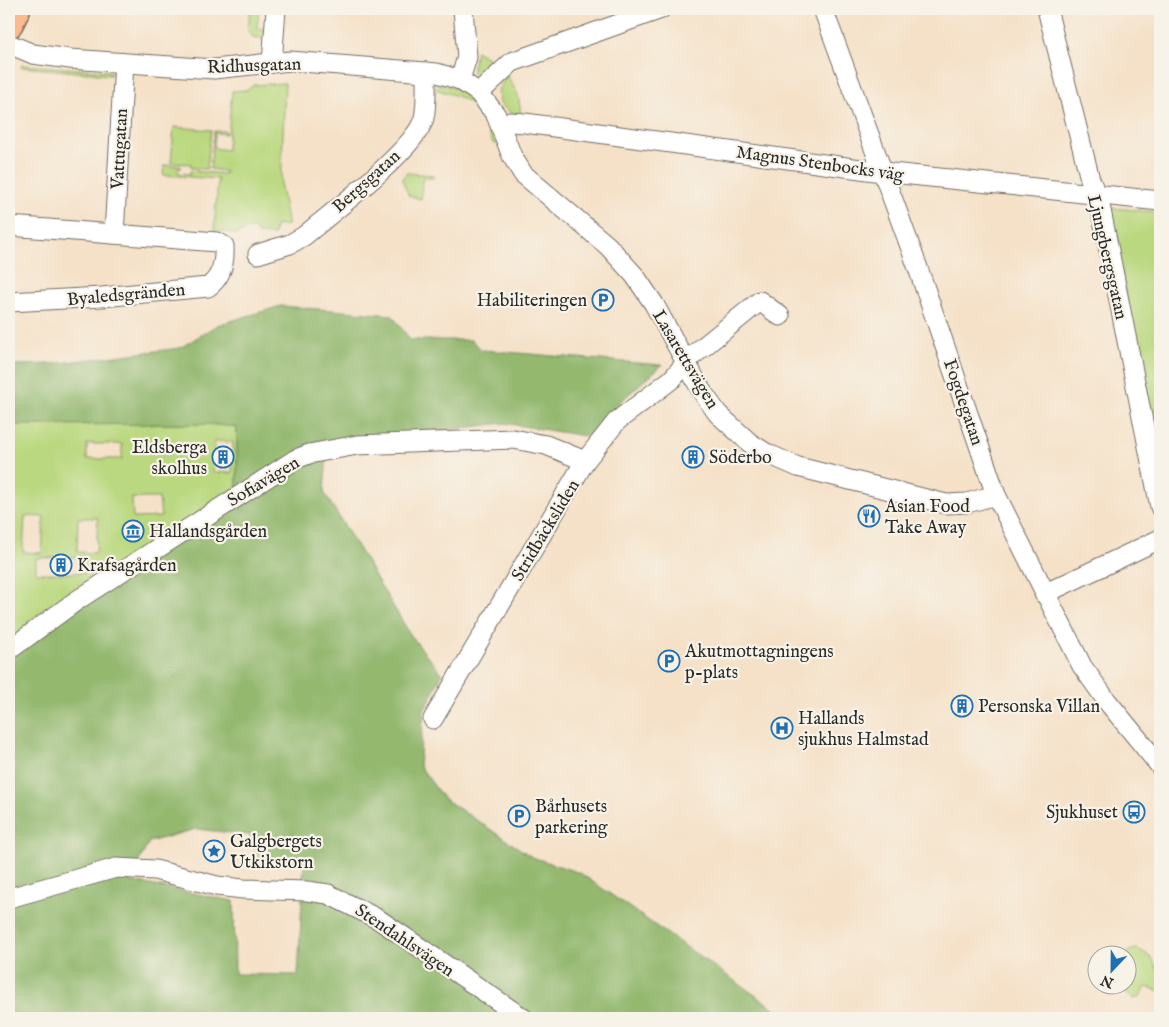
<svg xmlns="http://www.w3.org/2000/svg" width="1169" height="1027" viewBox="0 0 1169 1027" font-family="'IM FELL English',serif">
	<rect width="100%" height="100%" fill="#f7f3e8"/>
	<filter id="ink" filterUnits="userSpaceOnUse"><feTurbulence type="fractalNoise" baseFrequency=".02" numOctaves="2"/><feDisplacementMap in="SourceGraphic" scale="10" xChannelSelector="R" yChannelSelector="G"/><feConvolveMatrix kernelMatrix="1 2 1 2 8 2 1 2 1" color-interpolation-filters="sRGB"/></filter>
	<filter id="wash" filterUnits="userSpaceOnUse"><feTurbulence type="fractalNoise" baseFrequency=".0096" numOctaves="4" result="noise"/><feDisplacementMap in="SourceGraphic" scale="20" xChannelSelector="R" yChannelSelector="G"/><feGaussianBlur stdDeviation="1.12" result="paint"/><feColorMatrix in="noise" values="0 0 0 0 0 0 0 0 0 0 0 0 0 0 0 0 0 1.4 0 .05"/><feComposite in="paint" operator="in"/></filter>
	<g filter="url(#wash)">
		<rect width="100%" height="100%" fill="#f5e1c8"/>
		<g fill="#bad87f" stroke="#728255" fill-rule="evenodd">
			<polygon points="250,9 259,9 257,28 268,30 267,39 253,37 248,32"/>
			<polygon points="476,51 498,64 481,79 475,77 472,72"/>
			<polygon points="22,65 108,71 112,74 110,75 21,67"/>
			<polygon points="507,75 518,95 521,114 512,114 500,104 498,90"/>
			<polygon points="285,83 281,188 288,225 275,226 274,235 257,234 253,227 236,234 214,230 218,179 163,175 164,165 181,166 181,169 178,168 178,173 190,174 190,171 225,174 225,171 210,169 214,131 226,131 226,134 215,133 214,148 227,150 232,91 248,90 253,85"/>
			<path d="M443 84C477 94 486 114 498 144L493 143C489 136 488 127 485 120 474 98 455 96 435 89L437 86Z"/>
			<polygon points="174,127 211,130 207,169 191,168 191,164 171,163"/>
			<polygon points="406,173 433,175 433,178 422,178 421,199 409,196 402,180"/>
			<polygon points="1113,208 1160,212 1160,461 1109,213"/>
			<path d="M207 424 237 427V487L9 644V425ZM214 441 233 442 232 473 213 472ZM87 444H122V459H87ZM132 498H159L161 517 133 518ZM25 516 44 517 42 553 23 552ZM78 518H98L96 553 77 552ZM86 557V573H36V558Z"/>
			<path d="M1137 949C1157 957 1160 972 1160 991L1146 987 1139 998 1132 999 1118 985 1126 984V954L1131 950Z"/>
		</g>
		<path fill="#93b86e" stroke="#5f724c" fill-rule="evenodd" d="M281 306 392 315 410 340H471L482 350 662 365 621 401 591 437 504 423 328 444 324 492 412 637 442 674 424 711 419 765 443 798 532 857 580 873 788 1018H9V644L237 487V427L207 424 9 425V365L52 364 180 348 217 325ZM196 829 250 835 261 862 304 863 298 975 235 974 234 901 129 881 149 842Z"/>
	</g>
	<g filter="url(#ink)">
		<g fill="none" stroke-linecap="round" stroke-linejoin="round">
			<g stroke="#726b62" stroke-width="21">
				<g id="minor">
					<polyline points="823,9 918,268 996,495 1082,666 1107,701 1160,766"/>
					<polyline points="1047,9 1090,179 1100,205 1160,507"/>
					<polyline points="9,44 33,54 70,59 214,69 290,61 437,73 460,80 479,93 496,115 512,156 523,174 608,246 635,276 654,304 701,390 718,414 750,443 766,453 798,467 946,504 967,503 996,495"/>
					<polyline points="272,63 276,9"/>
					<polyline points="460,80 467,57 463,9"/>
					<polyline points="479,93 512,62 661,9"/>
					<polyline points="501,125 510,122 525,123 882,172 1160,201"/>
					<path d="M9 226 217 242 224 246C225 262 222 277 208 287L102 297 9 302"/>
					<polyline points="114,234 124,63"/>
					<path d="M258 254 290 244 304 236C330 214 417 148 424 118 427 104 426 87 426 72"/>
					<polyline points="1044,594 1160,539"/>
					<polyline points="9,650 76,601 296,459 309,454 357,445 513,439 546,445 585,461"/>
					<polyline points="433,719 585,461 617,421 672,379 692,356 760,301 780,316"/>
					<polyline points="9,898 116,868 155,870 217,886 243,889 307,891 328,894 378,919 523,1018"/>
				</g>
			</g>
			<g stroke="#726b62" stroke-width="29">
				<polyline id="highway" points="9,25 17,9"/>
			</g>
			<use href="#minor" stroke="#fff" stroke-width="19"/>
			<use href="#highway" stroke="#fbbb8c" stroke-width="26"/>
		</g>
	</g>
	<defs>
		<g id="parking-ring" transform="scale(1.125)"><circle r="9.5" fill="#f7f3e8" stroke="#1f6fb2" stroke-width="1.5"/><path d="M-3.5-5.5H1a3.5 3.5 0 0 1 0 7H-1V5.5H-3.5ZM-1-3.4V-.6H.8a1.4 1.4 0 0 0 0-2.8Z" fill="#1f6fb2"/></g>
		<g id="building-ring" transform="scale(1.125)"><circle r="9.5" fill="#f7f3e8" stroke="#1f6fb2" stroke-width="1.5"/><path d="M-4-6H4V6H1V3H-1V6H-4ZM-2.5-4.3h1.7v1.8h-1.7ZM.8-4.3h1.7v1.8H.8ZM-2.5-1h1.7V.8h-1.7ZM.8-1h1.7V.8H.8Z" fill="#1f6fb2"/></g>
		<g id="restaurant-ring" transform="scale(1.125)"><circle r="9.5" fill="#f7f3e8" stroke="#1f6fb2" stroke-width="1.5"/><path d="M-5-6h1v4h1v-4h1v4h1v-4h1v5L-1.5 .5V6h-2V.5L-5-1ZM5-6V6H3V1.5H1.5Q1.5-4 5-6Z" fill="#1f6fb2"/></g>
		<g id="museum-ring" transform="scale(1.125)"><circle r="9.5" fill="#f7f3e8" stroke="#1f6fb2" stroke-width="1.5"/><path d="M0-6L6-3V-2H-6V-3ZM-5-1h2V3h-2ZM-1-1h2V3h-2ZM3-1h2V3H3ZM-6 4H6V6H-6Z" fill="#1f6fb2"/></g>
		<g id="hospital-ring" transform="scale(1.125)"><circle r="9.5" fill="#f7f3e8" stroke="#1f6fb2" stroke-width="1.5"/><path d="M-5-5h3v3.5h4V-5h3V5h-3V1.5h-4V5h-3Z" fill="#1f6fb2"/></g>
		<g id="bus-ring" transform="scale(1.125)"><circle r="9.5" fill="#f7f3e8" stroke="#1f6fb2" stroke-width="1.5"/><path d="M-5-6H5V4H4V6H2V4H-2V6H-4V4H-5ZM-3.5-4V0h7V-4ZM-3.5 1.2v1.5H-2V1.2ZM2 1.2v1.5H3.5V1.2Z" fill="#1f6fb2"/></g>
		<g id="sight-ring" transform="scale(1.125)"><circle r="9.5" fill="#f7f3e8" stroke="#1f6fb2" stroke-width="1.5"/><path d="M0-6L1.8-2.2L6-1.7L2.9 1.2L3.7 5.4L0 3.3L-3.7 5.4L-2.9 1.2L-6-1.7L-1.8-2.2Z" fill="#1f6fb2"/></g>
	</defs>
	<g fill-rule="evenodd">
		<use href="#parking-ring" x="603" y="300"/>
		<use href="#building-ring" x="223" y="457"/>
		<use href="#building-ring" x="693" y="457"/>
		<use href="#restaurant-ring" x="869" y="516"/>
		<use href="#museum-ring" x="133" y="531"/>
		<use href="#building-ring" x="61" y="565"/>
		<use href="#parking-ring" x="669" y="661"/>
		<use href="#building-ring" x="962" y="706"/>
		<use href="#hospital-ring" x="782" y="728"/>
		<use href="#bus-ring" x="1134" y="812"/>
		<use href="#parking-ring" x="519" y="816"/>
		<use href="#sight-ring" x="214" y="851"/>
	</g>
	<g text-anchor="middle" stroke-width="4.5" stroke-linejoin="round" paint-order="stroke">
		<g font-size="18" fill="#2b2b2b" stroke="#f7f3e8">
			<text transform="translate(254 65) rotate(-2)" y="6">Ridhusgatan</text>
			<text transform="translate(119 149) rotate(-87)" y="6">Vattugatan</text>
			<text transform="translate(820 163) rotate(8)" y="6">Magnus Stenbocks väg</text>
			<text transform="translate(366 181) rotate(-42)" y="6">Bergsgatan</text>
			<text transform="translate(1108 257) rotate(77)" y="6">Ljungbergsgatan</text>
			<text transform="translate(126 294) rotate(-5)" y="6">Byaledsgränden</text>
			<text transform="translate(686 359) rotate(59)" y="6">Lasarettsvägen</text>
			<text transform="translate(964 402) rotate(71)" y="6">Fogdegatan</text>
			<text transform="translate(263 481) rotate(-31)" y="6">Sofiavägen</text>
			<text transform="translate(545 530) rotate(-59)" y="6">Stridbäcksliden</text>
			<text transform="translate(405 940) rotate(34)" y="6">Stendahlsvägen</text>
		</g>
		<g font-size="18" fill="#2b2b2b" stroke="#f7f3e8" text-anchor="start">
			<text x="587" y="306" text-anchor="end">Habiliteringen</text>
			<text x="207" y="453" text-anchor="end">Eldsberga<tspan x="207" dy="21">skolhus</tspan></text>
			<text x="709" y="463">Söderbo</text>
			<text x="885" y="512">Asian Food<tspan x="885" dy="21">Take Away</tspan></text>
			<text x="149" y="537">Hallandsgården</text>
			<text x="77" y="571">Krafsagården</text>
			<text x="685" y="657">Akutmottagningens<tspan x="685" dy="21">p-plats</tspan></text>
			<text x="978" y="712">Personska Villan</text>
			<text x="798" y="724">Hallands<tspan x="798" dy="21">sjukhus Halmstad</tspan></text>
			<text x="535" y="812">Bårhusets<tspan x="535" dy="21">parkering</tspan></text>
			<text x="1118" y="818" text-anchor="end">Sjukhuset</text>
			<text x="230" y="847">Galgbergets<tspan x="230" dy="21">Utkikstorn</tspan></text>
		</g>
	</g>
	<rect width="1169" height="1027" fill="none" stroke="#f7f3e8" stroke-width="30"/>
	<g transform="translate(1112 970) rotate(202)"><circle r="24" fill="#f7f3e8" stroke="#a5a39c"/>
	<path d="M0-4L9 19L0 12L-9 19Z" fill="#1f6fb2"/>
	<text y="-8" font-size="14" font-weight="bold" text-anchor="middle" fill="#2b2b2b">N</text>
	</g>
</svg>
